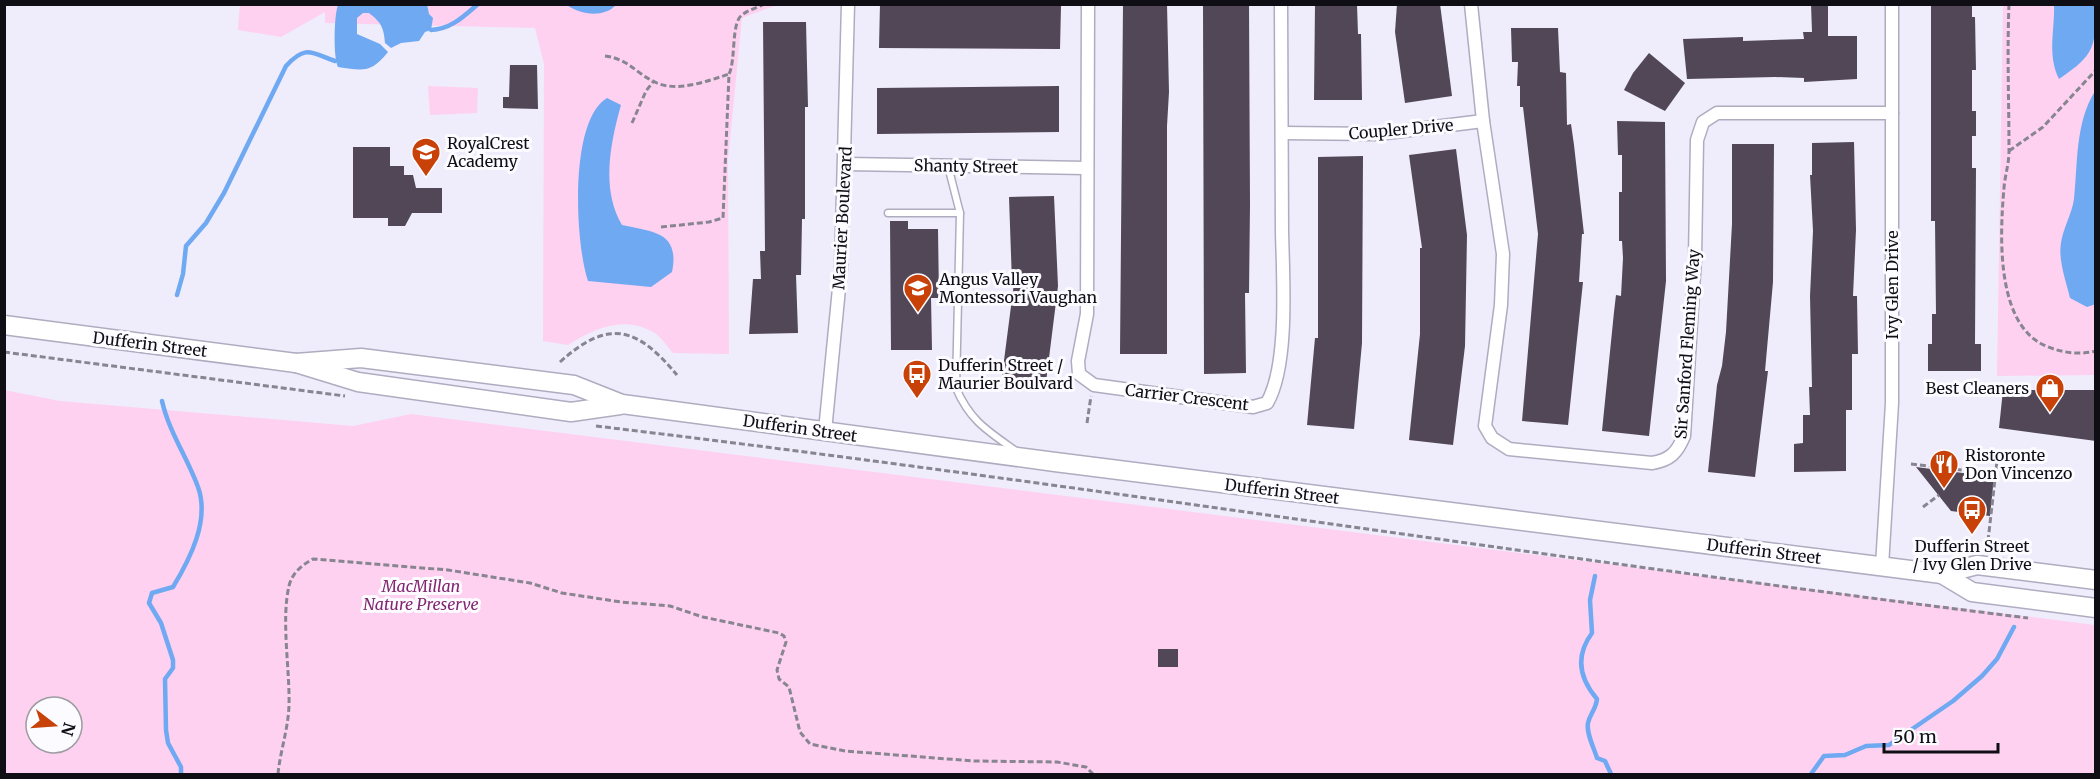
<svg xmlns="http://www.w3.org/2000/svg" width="2100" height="779" viewBox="0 0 2100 779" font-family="Merriweather,serif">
	<rect width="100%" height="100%" fill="#efecfc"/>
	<g fill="#fed1f1" fill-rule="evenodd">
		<path d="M240 4 777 5 742 18 728 160 729 354 673 353C667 347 661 336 653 332 623 315 593 329 568 345L543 341 544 64 535 28 325 23V12L281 37 238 30Z"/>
		<polygon points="2003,5 2095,5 2095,375 1997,376"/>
		<polygon points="428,86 478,88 477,113 430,115"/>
		<path d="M4 390 60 401 353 426 411 414 2095 625V774H5ZM36 707H72V743H36Z"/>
	</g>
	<g fill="#6fa9f2">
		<path d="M427 4 429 14 433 18 431 30 425 32 419 41 401 43 391 48 385 43C384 28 381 22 369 13H363L357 18V34L380 44 388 52C371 73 364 71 338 67 333 57 334 15 338 5Z"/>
		<path d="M567 5H616C604 18 580 15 567 5Z"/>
		<path d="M2054 5H2095C2096 46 2096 54 2059 79 2047 54 2055 30 2054 5Z"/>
		<path d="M2095 91 2096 304 2087 307 2070 298C2066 281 2058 260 2061 243 2063 228 2072 214 2074 199 2078 162 2075 124 2095 91Z"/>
		<path d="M607 98 621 105C610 144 601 190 622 225 654 232 680 232 672 272L651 287 588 281C575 243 569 120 607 98Z"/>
	</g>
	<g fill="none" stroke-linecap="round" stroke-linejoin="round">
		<g stroke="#6fa9f2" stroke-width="4.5">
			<path d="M431 30C451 29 463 17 478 4"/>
			<path d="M177 295 183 274 186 246 206 223 224 193 286 66C306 44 312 53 335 61"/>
			<path d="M162 401C169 432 187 457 198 487 210 520 190 559 173 587L152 593 149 603 161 623 173 660V668L165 679 166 730 168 743 181 767V774"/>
			<path d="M1595 576 1590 600 1592 633C1575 656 1579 678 1597 699 1596 709 1590 714 1588 723 1586 733 1594 748 1597 758L1605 761 1611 774"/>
			<polyline points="1811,774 1824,756 1845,755 1866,746 1889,745 1953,701 1982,676 1997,659 2014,627"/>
		</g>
	</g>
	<g fill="#524756">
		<polygon points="880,4 1061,6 1060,49 879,48"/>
		<polygon points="1123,4 1167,4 1169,92 1167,126 1167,354 1120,354"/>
		<polygon points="1203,4 1249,4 1250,205 1249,293 1245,293 1246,373 1204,374"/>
		<polygon points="1315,4 1357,4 1358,34 1361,34 1362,100 1314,100"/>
		<polygon points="1397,4 1440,4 1452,96 1405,103 1395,32"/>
		<polygon points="1811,4 1828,4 1828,36 1857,36 1857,79 1804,82 1804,78 1775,77 1687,79 1683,39 1743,37 1743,41 1804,39 1803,32 1812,32"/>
		<polygon points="1931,4 1972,4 1972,17 1975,17 1976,70 1972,70 1972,111 1976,111 1976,136 1972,136 1972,168 1976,168 1975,344 1981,344 1981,371 1928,371 1928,344 1932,344 1932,314 1936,314 1935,221 1931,221"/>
		<polygon points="763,22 806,22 808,107 805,107 805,219 802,219 801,275 796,275 798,333 749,334 753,279 761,279 760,251 765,251"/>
		<polygon points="1511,28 1558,28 1560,72 1566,73 1567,125 1571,124 1574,145 1584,234 1582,234 1579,282 1583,282 1568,425 1522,421 1538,234 1523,107 1520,107 1520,86 1517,86 1518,62 1512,62"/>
		<polygon points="1649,53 1685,83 1665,111 1624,90 1633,73"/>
		<polygon points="510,65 537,65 538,109 503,108 503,97 509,97"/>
		<polygon points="1059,86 1059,132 877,134 877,88"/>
		<polygon points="1617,121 1665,122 1666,281 1649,436 1602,431 1614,312 1616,295 1621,296 1623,258 1622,241 1619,241 1619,192 1622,192 1622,155 1618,155"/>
		<polygon points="1854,142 1856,230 1853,296 1857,296 1858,354 1852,354 1852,410 1846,410 1846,471 1794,472 1794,444 1803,443 1803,415 1810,415 1809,387 1812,387 1810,296 1813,231 1810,175 1812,175 1812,143"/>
		<polygon points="1732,144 1774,144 1773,282 1765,371 1768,371 1755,477 1708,472 1717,385 1722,366 1726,332 1732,224"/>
		<polygon points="353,147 390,147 390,166 404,166 404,175 413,175 416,188 442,188 442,213 412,213 405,226 388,226 388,218 353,218"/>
		<polygon points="1456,149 1467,235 1465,346 1453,445 1409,440 1420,334 1420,248 1422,248 1409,155"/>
		<polygon points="1363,156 1362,343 1354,429 1307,425 1315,338 1318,338 1318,157"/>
		<polygon points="1054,196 1058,286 1046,382 1002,376 1014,283 1012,283 1009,197"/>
		<polygon points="890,221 908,221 908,229 938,229 939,298 931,298 932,350 891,350"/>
		<polygon points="2003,390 2096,390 2096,441 1999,428"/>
		<polygon points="1916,467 1994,477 1990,516 1951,511"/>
		<rect x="1158" y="649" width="20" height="18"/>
	</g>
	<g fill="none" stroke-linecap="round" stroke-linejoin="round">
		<g stroke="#b0acc0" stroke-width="9">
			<g id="lane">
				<path d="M948 166 960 213 956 388C970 421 988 431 1016 451"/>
				<polyline points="888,213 960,213"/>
			</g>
		</g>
		<g stroke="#b0acc0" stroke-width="15">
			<g id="street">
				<path d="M1088 4 1087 314 1078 361 1079 374 1094 385 1253 407 1267 403C1289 365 1283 278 1282 232 1282 156 1281 80 1281 4"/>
				<path d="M1471 4 1483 121 1503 254 1501 305 1485 426 1492 438 1509 449 1652 463C1670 460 1677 453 1684 436L1695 258 1697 140 1703 122 1717 113H1892"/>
				<polyline points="1282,133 1378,134 1483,121"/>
				<polyline points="845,164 1086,168"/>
				<polyline points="825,431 841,268 848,4"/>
				<polyline points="1882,566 1892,403 1892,4"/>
			</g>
		</g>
		<g stroke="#b0acc0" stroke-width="21">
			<g id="secondary">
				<polyline points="4,325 296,363 358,382 571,412 620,405"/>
				<polyline points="296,363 361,358 574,385 622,404 1055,462 1942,574 1977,565 2096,580"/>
				<polyline points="1942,574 1972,592 2096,608"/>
			</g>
		</g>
		<g stroke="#878590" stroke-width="3" stroke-dasharray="6 3" stroke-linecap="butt">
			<path d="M2009 4C2007 54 2009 102 2009 151 2009 164 2005 175 2004 188 2000 233 1995 325 2046 346 2062 353 2079 355 2096 351"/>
			<path d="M605 56C629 59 635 73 655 82 676 93 708 81 729 74"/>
			<polyline points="632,123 646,91 653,82"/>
			<polyline points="2009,151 2043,127 2096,70"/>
			<path d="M661 227 709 222 723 218 729 74C736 60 731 22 742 15 748 10 757 8 764 4"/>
			<polyline points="4,352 345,396"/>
			<path d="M560 362C609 318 637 327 677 375"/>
			<polyline points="1087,423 1091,396"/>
			<path d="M596 426C1074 483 1550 559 2028 618"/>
			<polyline points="1911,464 1995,474"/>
			<polyline points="1923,507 1939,495"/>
			<polyline points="1988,541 1997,461"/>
			<path d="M278 774C280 752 288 730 289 706 290 670 281 620 289 586 292 573 302 565 313 559L448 570 530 583 562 593 621 602 670 606 703 617 779 633 784 636 786 642 777 670 779 679 789 687 800 732 810 744 845 751 974 761 1057 762 1086 767 1093 774"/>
		</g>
		<use href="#lane" stroke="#fff" stroke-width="6"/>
		<use href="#street" stroke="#fff" stroke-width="12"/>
		<use href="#secondary" stroke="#fff" stroke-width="18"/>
	</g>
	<defs>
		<g id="school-pin" transform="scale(1.5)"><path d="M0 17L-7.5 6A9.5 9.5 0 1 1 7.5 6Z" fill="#c74108" stroke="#fcfbff"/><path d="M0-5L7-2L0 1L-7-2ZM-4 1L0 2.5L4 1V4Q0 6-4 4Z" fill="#fff"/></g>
		<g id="bus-pin" transform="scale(1.5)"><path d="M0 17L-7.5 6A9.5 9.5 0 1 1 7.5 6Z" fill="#c74108" stroke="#fcfbff"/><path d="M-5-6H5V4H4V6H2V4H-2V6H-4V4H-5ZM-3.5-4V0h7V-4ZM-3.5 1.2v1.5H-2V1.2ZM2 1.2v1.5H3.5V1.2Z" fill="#fff"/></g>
		<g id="shop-pin" transform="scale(1.5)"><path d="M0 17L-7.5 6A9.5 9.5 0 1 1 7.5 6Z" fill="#c74108" stroke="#fcfbff"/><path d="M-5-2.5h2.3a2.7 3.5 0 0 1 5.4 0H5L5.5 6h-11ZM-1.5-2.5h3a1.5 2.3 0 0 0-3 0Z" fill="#fff"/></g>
		<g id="restaurant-pin" transform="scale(1.5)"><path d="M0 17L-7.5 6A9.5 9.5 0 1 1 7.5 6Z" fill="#c74108" stroke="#fcfbff"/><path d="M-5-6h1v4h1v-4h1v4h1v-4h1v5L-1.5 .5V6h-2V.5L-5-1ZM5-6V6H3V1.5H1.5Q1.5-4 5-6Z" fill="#fff"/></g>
	</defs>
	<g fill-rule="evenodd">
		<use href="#school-pin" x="426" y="152"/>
		<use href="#school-pin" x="918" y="288"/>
		<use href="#bus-pin" x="917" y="374"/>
		<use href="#shop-pin" x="2050" y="388"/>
		<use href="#restaurant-pin" x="1944" y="464"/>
		<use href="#bus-pin" x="1972" y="510"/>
	</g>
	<g text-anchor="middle" stroke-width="6" stroke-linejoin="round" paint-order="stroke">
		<g font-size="16" fill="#0f0e14" stroke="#fcfbff">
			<text transform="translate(1401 129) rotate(-5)" y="6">Coupler Drive</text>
			<text transform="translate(966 166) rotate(1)" y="6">Shanty Street</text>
			<text transform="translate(842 218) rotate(-87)" y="6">Maurier Boulevard</text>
			<text transform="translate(1892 285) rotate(-90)" y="6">Ivy Glen Drive</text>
			<text transform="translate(150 344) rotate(7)" y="6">Dufferin Street</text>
			<text transform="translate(1687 344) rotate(-86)" y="6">Sir Sanford Fleming Way</text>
			<text transform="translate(1187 397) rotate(7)" y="6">Carrier Crescent</text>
			<text transform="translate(800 428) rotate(8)" y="6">Dufferin Street</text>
			<text transform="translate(1282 491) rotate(7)" y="6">Dufferin Street</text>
			<text transform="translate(1764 551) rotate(7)" y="6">Dufferin Street</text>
		</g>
		<g font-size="16" fill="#0f0e14" stroke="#fcfbff" text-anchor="start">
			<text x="447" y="149">RoyalCrest<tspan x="447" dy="18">Academy</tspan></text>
			<text x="939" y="285">Angus Valley<tspan x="939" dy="18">Montessori Vaughan</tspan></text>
			<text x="938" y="371">Dufferin Street /<tspan x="938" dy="18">Maurier Boulvard</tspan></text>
			<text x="2029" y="394" text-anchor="end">Best Cleaners</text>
			<text x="1965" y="461">Ristoronte<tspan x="1965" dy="18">Don Vincenzo</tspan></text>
			<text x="1972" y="552" text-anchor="middle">Dufferin Street<tspan x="1972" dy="18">/ Ivy Glen Drive</tspan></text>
		</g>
		<g font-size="16" font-style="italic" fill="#832671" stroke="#fcfbff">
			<text x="421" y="592">MacMillan<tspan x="421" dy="18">Nature Preserve</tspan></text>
		</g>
	</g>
	<rect width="2100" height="779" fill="none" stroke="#0f0e14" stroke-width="12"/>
	<g transform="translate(54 725) rotate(107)"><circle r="28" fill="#fcfbff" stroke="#9d9ca1" stroke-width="1.5"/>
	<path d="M0-4.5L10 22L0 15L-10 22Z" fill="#c74108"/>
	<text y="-9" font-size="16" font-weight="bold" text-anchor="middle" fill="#0f0e14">N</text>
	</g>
	<path d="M1884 743v9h114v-9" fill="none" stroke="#0f0e14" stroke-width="3"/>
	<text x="1893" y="743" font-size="18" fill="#0f0e14" stroke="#fcfbff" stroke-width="4.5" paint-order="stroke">50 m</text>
</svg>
